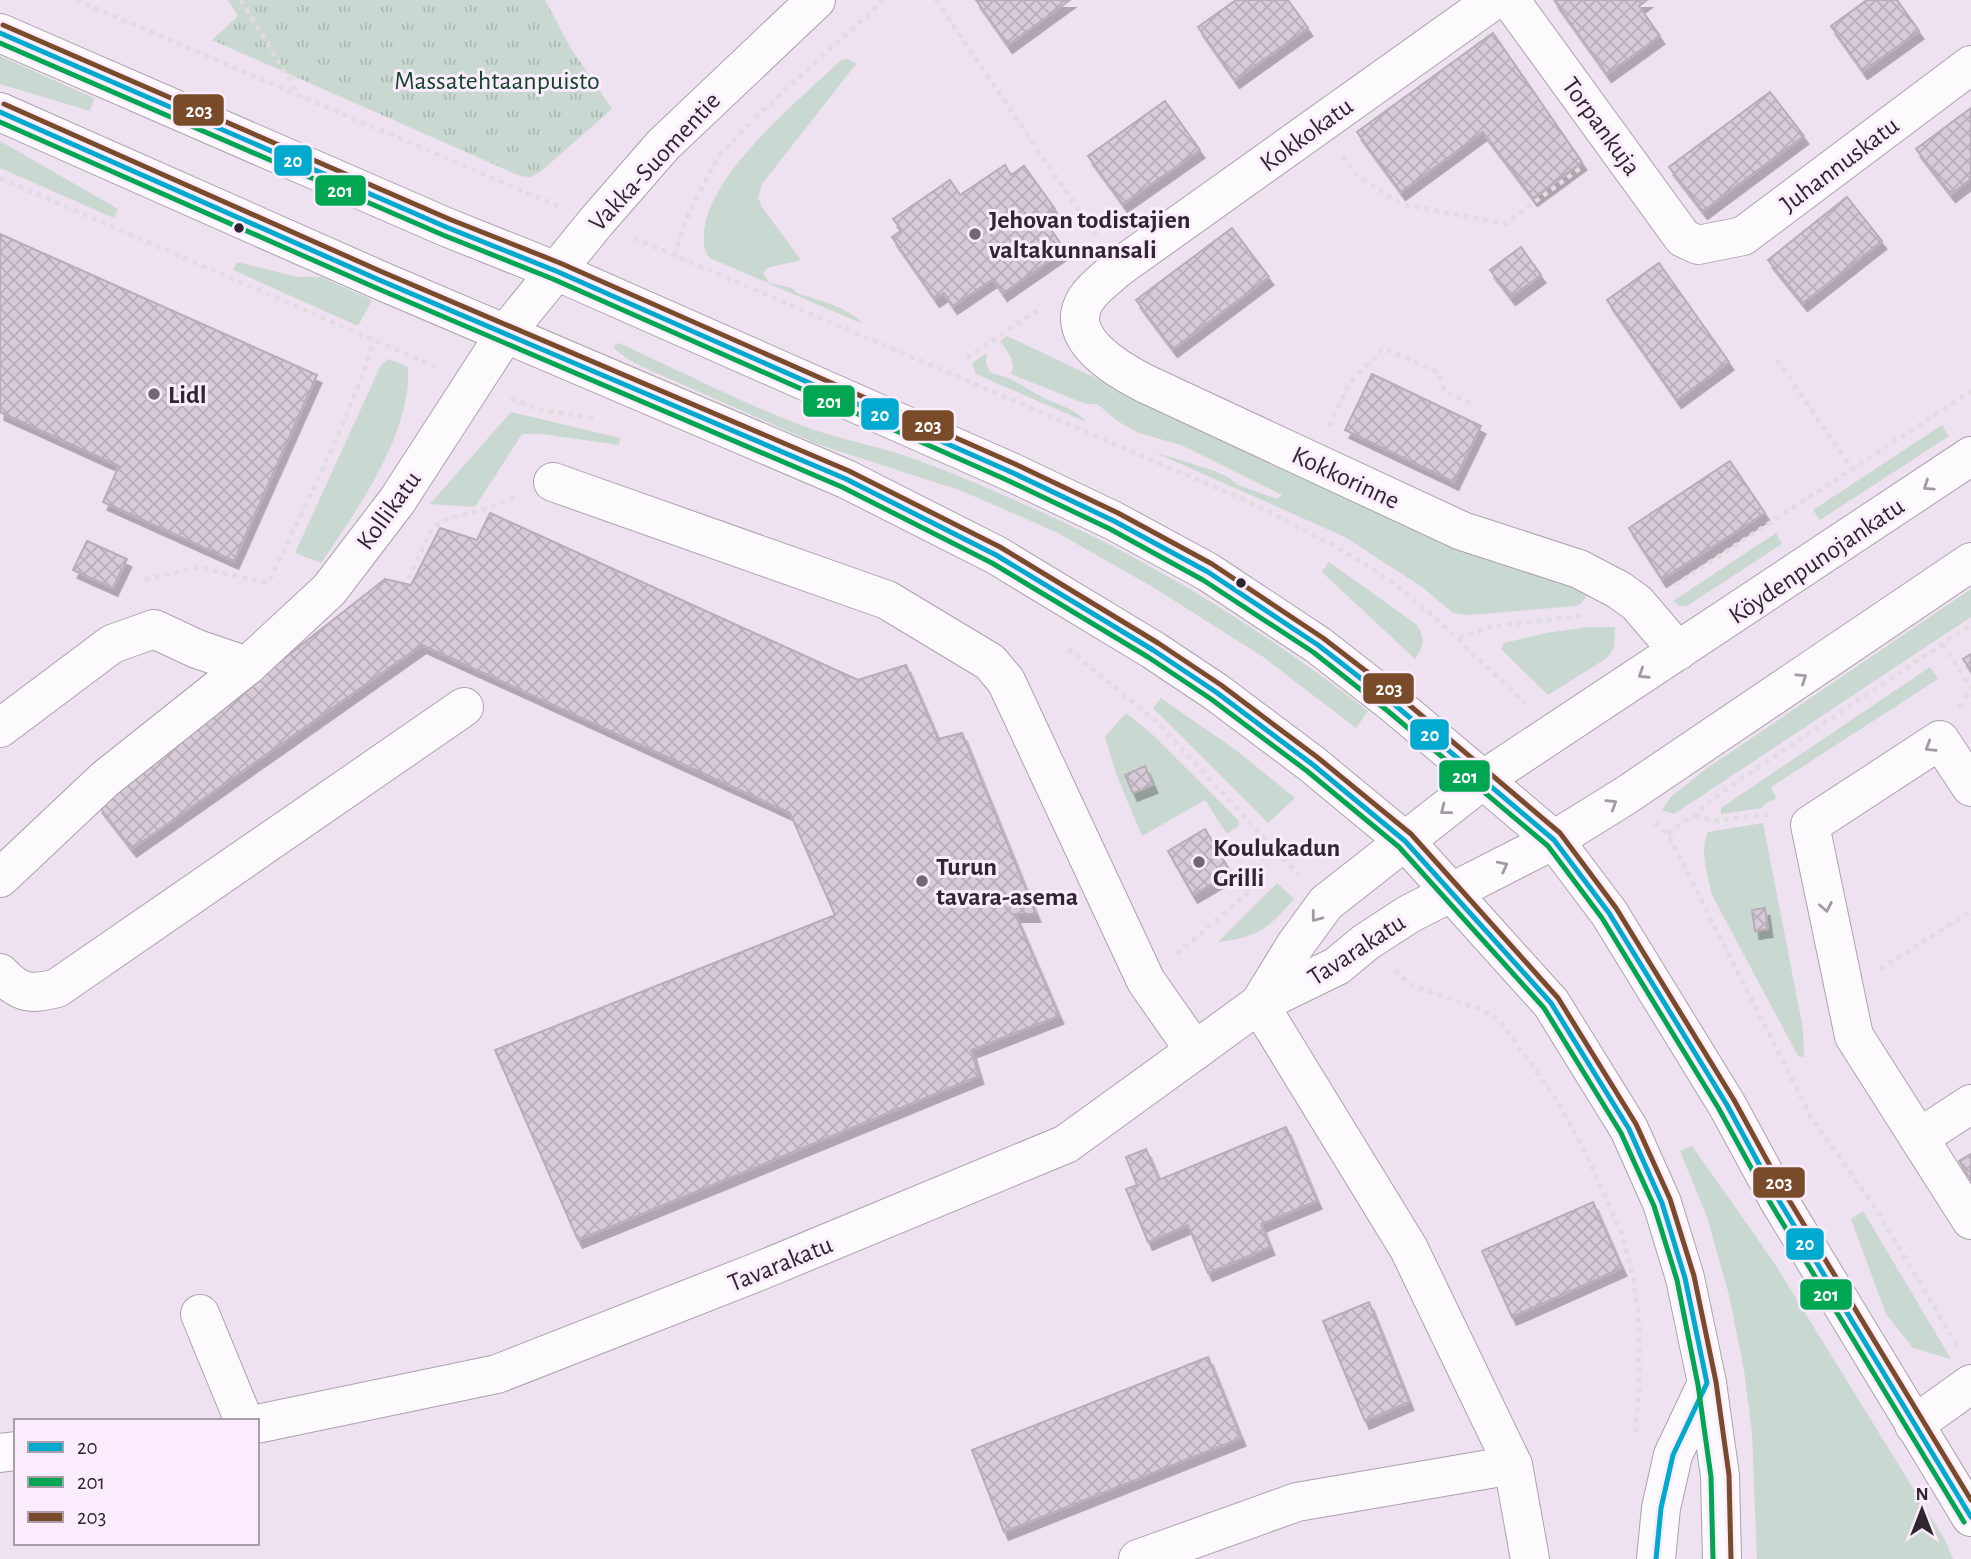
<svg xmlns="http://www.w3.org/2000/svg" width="1971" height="1559" viewBox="0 0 1971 1559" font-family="'Alegreya Sans',sans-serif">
	<defs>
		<pattern id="park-tufts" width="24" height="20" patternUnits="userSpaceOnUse" patternTransform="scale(1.75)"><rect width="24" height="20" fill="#c9d8d1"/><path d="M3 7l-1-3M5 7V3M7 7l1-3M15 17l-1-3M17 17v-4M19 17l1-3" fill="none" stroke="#adb9b4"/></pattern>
		<pattern id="building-cross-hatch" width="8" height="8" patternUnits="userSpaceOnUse" patternTransform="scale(1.75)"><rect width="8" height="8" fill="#d6cbd7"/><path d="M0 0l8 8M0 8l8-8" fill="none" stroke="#b8aeb9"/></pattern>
		<filter id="shadow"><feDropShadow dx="4.5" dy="8" stdDeviation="0" flood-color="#0004"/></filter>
	</defs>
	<rect width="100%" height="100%" fill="#eee1f0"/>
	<g fill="#c9d8d1" fill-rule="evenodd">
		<polygon points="0,56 94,98 90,111 0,84"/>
		<path d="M848 59 856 64 762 184 758 198 762 207 801 260 767 268 763 273 769 283 792 288 797 293C820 301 846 306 863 324L710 258C704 252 704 246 704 238 703 177 799 101 841 60Z"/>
		<polygon points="0,141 118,209 114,218 0,168"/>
		<polygon points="237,262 298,277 321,277 372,300 358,326 233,270"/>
		<path d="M1007 336 1421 532 1524 572 1589 591 1582 603 1576 606 1469 615 1453 613 1422 587 1345 537 1154 452 1212 470 1228 477 1238 485 1277 499 1282 495 1181 445 1139 433 1119 422 1097 404H1087L1076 400 1011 374C1017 362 1007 351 1000 341Z"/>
		<path d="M619 343C680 371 740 402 803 426 835 438 868 444 900 454 942 468 983 486 1023 504 1147 557 1262 629 1368 711L1356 728 1262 656 1151 586 1056 532 962 491 817 444 645 368 626 358 614 348 615 345Z"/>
		<path d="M987 353 986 364 991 373C1010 376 1025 388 1042 397 1057 405 1075 408 1086 422L976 374 972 363Z"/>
		<path d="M389 359 408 367C412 433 357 510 321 563L295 553 381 365Z"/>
		<polygon points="511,412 620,438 619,445 542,434 522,434 475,507 430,504"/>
		<polygon points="1942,425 1949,436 1820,520 1813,510"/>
		<polygon points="1776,533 1782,544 1687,606 1679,606 1673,601"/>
		<path d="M1329 562 1417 625C1425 638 1424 647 1415 659L1322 572Z"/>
		<polygon points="1971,589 1971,617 1674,814 1662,810 1670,798 1703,771"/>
		<polygon points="1589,627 1615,627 1614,648 1607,658 1548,695 1501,649 1504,643 1546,633"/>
		<polygon points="1930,667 1938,679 1771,787 1776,798 1762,806 1762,808 1721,814 1721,808"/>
		<polygon points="1161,698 1237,751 1295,798 1268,823 1153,708"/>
		<path d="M1126 713 1152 734 1238 820 1239 826 1227 834 1205 800 1142 836 1117 776 1105 737ZM1145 766 1153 785 1133 793 1126 775Z"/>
		<path d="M1763 823 1803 1029 1804 1057 1798 1056 1712 895C1708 877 1699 850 1708 832Z"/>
		<path d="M1277 883 1294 899C1267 929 1259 937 1218 942Z"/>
		<polygon points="1692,1146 1773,1261 1945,1540 1953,1559 1757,1559 1752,1433 1744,1370 1729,1295 1707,1217 1680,1151"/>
		<polygon points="1863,1211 1951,1359 1913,1348 1886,1314 1851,1219"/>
	</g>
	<polygon fill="url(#park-tufts)" points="228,0 545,0 570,47 612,109 540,172 530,177 520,176 212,40 238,16"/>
	<g fill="url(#building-cross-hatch)" stroke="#b6adb8" stroke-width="2" filter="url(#shadow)">
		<polygon points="976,0 1070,0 1008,45"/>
		<polygon points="1236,0 1288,0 1308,28 1235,80 1198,27"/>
		<polygon points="1554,0 1647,0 1639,6 1660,36 1607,74"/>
		<polygon points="1867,0 1897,0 1919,31 1863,71 1831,26"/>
		<polygon points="1493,33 1582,162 1533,198 1483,132 1401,192 1357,132"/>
		<polygon points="1770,92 1804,136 1703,211 1669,167"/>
		<polygon points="1165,101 1200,150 1123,204 1088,156"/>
		<polygon points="1971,108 1971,179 1951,194 1916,149"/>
		<polygon points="1005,165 1011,175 1024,166 1055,209 1043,218 1065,250 1003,293 993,279 953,306 944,293 935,299 892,237 902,230 893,219 950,180 960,195"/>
		<polygon points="1847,197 1882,241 1803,303 1768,260"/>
		<polygon points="1232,228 1269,277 1173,349 1136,300"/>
		<polygon points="0,234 317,375 234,561 103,502 119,466 0,412"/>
		<polygon points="1521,247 1541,275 1511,297 1490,270"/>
		<polygon points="1659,263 1729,362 1677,400 1607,300"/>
		<polygon points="1372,374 1481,426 1454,482 1345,430"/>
		<polygon points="1730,461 1765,513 1662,579 1629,528"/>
		<polygon points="490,513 858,680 906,665 938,739 962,733 1036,914 1015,914 1059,1016 971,1050 979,1076 578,1240 495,1050 835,915 790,813 422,645 132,849 98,805 385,579 411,585 440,528 477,540"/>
		<polygon points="87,541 127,559 113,588 73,570"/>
		<polygon points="1971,654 1971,671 1963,659"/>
		<polygon points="1145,766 1153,785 1133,793 1125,775"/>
		<polygon points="1205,829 1231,873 1193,895 1168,851"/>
		<polygon points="1765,908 1768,929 1755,931 1752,910"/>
		<polygon points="1286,1127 1317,1201 1261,1224 1270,1247 1208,1273 1188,1225 1148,1242 1126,1189 1137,1185 1126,1157 1146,1149 1159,1180"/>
		<polygon points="1971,1154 1971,1180 1959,1161"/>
		<polygon points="1593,1202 1622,1268 1512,1317 1482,1251"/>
		<polygon points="1369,1302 1409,1402 1365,1421 1323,1321"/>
		<polygon points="1208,1357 1241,1438 1004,1532 972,1450"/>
	</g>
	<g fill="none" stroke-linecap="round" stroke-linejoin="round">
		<g stroke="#aba2ad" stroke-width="40">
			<g id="minor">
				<path d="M1494 0 1118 268C1107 278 1094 287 1086 299 1061 338 1120 371 1146 384L1462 531 1579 569 1619 590 1637 603 1678 651"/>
				<polyline points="1510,0 1683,238 1698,245 1743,236 1971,65"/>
				<polyline points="553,482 887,600 990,662 1006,681 1146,981 1195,1051"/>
				<polyline points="0,728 112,644 154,629 197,649 247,666"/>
				<polyline points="1971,787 1940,740 1810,825 1854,1036 1971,1220"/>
				<polyline points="0,878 105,779 247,666 329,590 397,501 505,334 596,222 663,145 816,0"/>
				<path d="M0 973C20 994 30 995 57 988L464 707"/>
				<polyline points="1259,1004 1409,1249 1513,1465 1530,1559"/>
				<polyline points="1259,1004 1296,944 1326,903 1405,841"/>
				<polyline points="1919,1138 1971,1104"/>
				<polyline points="200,1314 244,1421"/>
				<polyline points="257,1424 497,1374 762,1270 1066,1144 1259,1004 1337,966 1366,942 1409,914 1452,892"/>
				<polyline points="1914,1425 1971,1384"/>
				<polyline points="0,1453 16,1451"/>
				<polyline points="1138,1559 1297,1502 1513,1465"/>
				<polyline points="1656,1559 1661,1508 1673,1455 1707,1383"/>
			</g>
		</g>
		<g stroke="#aba2ad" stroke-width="40">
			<g id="major">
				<polyline points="1405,841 1484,779 1971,456"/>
				<polyline points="1452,892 1554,840 1625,796 1971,562"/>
			</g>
		</g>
		<g stroke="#aba2ad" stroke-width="40">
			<g id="highway">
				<polyline points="0,33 446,227 556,271 1011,472 1114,521 1208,572 1318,645 1395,705 1554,840 1609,913 1727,1105 1778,1199 1971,1517"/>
				<polyline points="0,112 377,279 846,479 996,555 1153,650 1216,692 1312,764 1405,841 1551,1003 1629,1129 1662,1203 1685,1278 1707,1383 1720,1476 1722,1559"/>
			</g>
		</g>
		<g stroke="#e0dce0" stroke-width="4.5" stroke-dasharray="5 5" stroke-linecap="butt">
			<polyline points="76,0 558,206"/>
			<polyline points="241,0 298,94"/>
			<polyline points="936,0 1097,237"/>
			<polyline points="755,118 884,0"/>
			<polyline points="1343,156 1357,175 1401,204 1505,224 1582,167"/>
			<polyline points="0,178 438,368"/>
			<path d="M634 238 1245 500C1290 523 1335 544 1377 572 1432 609 1476 658 1525 703"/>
			<polyline points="674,256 688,215 718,157 749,124"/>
			<polyline points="967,358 1042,307"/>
			<polyline points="1777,360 1853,470"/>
			<polyline points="511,398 537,409 597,419"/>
			<polyline points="1329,426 1349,384 1383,348 1438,372 1445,392 1476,405"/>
			<polyline points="408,579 432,528 448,518 477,512 516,497"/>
			<path d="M145 580 197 567 268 583C306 503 347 425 374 341"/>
			<polyline points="1675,585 1971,391"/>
			<polyline points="1459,638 1488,627 1581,616"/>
			<polyline points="1943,644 1971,688"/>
			<polyline points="1068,649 1156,721 1299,875"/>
			<polyline points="1959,707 1971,691"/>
			<polyline points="1695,815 1713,821 1771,814"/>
			<polyline points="1655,823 1668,834 1811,1117 1876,1209 1958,1347"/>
			<polyline points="1668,834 1729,787 1971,625"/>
			<polyline points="1177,954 1250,891 1269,842"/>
			<polyline points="1880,969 1971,911"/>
			<polyline points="1395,970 1411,985 1482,1010 1500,1021 1558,1102 1586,1154 1622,1234 1633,1278 1639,1317 1639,1389 1635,1436"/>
		</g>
		<use href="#minor" stroke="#fcfafd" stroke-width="38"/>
		<use href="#major" stroke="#fcfafd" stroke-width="38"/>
		<use href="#highway" stroke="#fcfafd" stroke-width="38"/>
		<g stroke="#faecfc" stroke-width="10">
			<g id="bus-1">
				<polyline points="0,33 446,227 556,271 1011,472 1114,521 1208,572 1318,645 1395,705 1554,840 1609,913 1727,1105 1778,1199 1971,1517"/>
				<polyline points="0,112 377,279 846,479 996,555 1153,650 1216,692 1312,764 1405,841 1551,1003 1629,1129 1662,1203 1685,1278 1707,1383 1673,1455 1661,1508 1656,1559"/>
			</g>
		</g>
		<g stroke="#faecfc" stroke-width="10">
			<g id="bus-2">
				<polyline points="0,43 443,235 553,279 1007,480 1110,529 1203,580 1313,652 1389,712 1548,846 1602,918 1719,1109 1771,1204 1964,1522"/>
				<polyline points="0,122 374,287 842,487 992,563 1148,657 1211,699 1307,771 1399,847 1544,1008 1621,1133 1654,1206 1677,1280 1698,1385 1711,1477 1713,1559"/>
			</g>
		</g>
		<g stroke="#faecfc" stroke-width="10">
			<g id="bus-3">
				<polyline points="3,25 449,219 560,263 1015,464 1118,513 1212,564 1323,638 1401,698 1560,833 1616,908 1734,1100 1786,1195 1971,1500"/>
				<polyline points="4,104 380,271 849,471 1000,547 1158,643 1221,685 1317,757 1411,834 1558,998 1636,1124 1670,1199 1694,1276 1716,1382 1729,1475 1731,1559"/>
			</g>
		</g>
		<use href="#bus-1" stroke="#00a9ce" stroke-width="5"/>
		<use href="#bus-2" stroke="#00a651" stroke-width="5"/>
		<use href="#bus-3" stroke="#7a4b2a" stroke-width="5"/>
	</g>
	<defs><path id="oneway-chevron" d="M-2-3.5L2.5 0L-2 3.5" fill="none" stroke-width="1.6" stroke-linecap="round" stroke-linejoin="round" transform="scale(1.75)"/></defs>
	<g stroke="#a09ba1">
		<use href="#oneway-chevron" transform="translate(1928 486) rotate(146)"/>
		<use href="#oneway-chevron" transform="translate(1643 674) rotate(147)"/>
		<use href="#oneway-chevron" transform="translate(1802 678) rotate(-34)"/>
		<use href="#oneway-chevron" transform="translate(1930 747) rotate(148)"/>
		<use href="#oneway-chevron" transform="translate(1612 804) rotate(-32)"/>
		<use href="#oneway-chevron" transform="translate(1445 810) rotate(142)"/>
		<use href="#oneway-chevron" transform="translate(1503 866) rotate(-27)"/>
		<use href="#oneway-chevron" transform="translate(1826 907) rotate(79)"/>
		<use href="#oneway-chevron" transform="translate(1316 917) rotate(127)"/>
	</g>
	<g fill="#2f2630" stroke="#faecfc" stroke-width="2.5">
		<circle cx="239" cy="228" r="6"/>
		<circle cx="1241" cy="583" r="6"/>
	</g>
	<g fill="#726773" stroke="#faecfc" stroke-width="2.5">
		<circle cx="975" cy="234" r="7"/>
		<circle cx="154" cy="394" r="7"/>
		<circle cx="1199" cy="862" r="7"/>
		<circle cx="922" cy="881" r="7"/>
	</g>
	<g text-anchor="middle" stroke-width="6" stroke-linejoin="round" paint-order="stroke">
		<g font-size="26" fill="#13452a" stroke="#faecfc">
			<text x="497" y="89">Massatehtaanpuisto</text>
		</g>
		<g font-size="26" fill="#2f2630" stroke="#faecfc">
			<text transform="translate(1602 126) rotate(54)" y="9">Torpankuja</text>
			<text transform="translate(1306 134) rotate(-36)" y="9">Kokkokatu</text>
			<text transform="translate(654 161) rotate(-47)" y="9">Vakka-Suomentie</text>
			<text transform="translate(1839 164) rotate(-37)" y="9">Juhannuskatu</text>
			<text transform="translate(1346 477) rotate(25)" y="9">Kokkorinne</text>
			<text transform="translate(388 510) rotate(-54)" y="9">Kollikatu</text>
			<text transform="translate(1816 560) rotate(-34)" y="9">Köydenpunojankatu</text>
			<text transform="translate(1356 949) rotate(-33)" y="9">Tavarakatu</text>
			<text transform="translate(780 1263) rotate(-22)" y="9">Tavarakatu</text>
		</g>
		<g font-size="26" font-weight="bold" fill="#2f2630" stroke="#faecfc" text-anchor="start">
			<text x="989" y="228">Jehovan todistajien<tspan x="989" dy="30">valtakunnansali</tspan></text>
			<text x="168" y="403">Lidl</text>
			<text x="1213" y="856">Koulukadun<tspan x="1213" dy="30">Grilli</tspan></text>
			<text x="936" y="875">Turun<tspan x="936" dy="30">tavara-asema</tspan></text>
		</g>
	</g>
	<g stroke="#faecfc" stroke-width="2.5">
		<rect x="172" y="93" width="53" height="34" rx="7" fill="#7a4b2a"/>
		<rect x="273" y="144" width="40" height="33" rx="7" fill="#00a9ce"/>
		<rect x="314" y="174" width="53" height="33" rx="7" fill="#00a651"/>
		<rect x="802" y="384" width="54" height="34" rx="7" fill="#00a651"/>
		<rect x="860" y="397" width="40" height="34" rx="7" fill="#00a9ce"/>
		<rect x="901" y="409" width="54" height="33" rx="7" fill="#7a4b2a"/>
		<rect x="1362" y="672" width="53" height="33" rx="7" fill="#7a4b2a"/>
		<rect x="1409" y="718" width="41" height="33" rx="7" fill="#00a9ce"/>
		<rect x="1438" y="759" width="53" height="34" rx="7" fill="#00a651"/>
		<rect x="1752" y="1166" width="54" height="33" rx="7" fill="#7a4b2a"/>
		<rect x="1785" y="1227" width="40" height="34" rx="7" fill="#00a9ce"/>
		<rect x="1799" y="1278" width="54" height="33" rx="7" fill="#00a651"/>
	</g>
	<g font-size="19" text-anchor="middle" font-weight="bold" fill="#fff">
		<text x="199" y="117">203</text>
		<text x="293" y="167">20</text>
		<text x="340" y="197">201</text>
		<text x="829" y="408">201</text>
		<text x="880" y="421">20</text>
		<text x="928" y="432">203</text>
		<text x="1389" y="695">203</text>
		<text x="1430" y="741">20</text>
		<text x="1465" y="783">201</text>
		<text x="1779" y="1189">203</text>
		<text x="1805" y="1250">20</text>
		<text x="1826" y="1301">201</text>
	</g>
	<rect x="14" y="1419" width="245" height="126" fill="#faecfc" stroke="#a99daa" stroke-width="2"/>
	<rect x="28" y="1442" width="35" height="10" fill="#00a9ce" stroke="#a99daa" stroke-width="2"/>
	<text x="77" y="1454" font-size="21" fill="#2f2630">20</text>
	<rect x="28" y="1477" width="35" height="10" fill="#00a651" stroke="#a99daa" stroke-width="2"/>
	<text x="77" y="1489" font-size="21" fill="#2f2630">201</text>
	<rect x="28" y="1512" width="35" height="10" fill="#7a4b2a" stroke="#a99daa" stroke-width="2"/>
	<text x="77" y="1524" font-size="21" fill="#2f2630">203</text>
	<g transform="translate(1922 1510)" stroke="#faecfc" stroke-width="5" paint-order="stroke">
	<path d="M0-5L12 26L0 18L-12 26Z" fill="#2f2630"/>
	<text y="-10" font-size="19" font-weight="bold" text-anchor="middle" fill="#2f2630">N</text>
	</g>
</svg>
